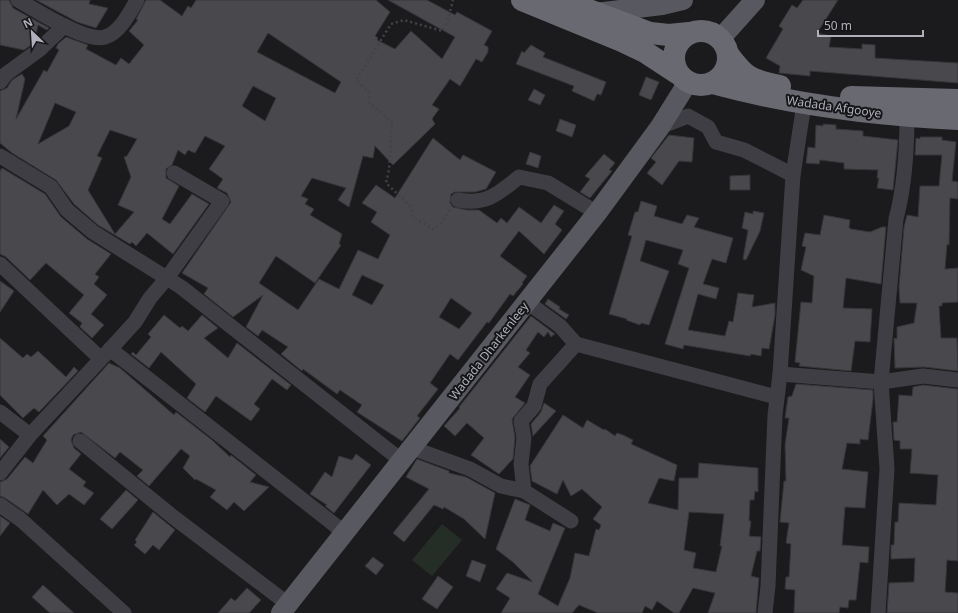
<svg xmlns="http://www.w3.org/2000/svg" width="958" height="613" viewBox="0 0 958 613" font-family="'Noto Sans',sans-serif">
	<rect width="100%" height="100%" fill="#1b1b1d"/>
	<polygon fill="#252d27" points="442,524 462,540 432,576 412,560"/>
	<g fill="#49484d" stroke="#363539" fill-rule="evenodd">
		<polygon points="0,0 9,0 13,8 49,28 47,30 38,25 34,43 24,50 0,45"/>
		<polygon points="36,0 90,0 89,4 108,8 96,28 77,22"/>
		<path d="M146 0H160L182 16 188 6 191 8 196 0H376L390 12 375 36 378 38 377 40 395 49 411 31 442 59 455 37 388 0H427L455 15 457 12 492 31 484 45 488 47V52L482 62 476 59 460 86 450 79 432 105 439 109 432 119 435 124 431 128 393 165 375 146 373 158 363 156 349 207 338 200 346 188 312 178 301 196 308 199 305 204 314 209 310 215 342 234 339 244 341 245 315 283 276 256 259 283 298 310 319 279 339 289 358 250 378 259 390 235 371 222 377 212 362 203 376 185 395 198 433 138 460 160 463 155 496 172 486 189 475 192H455L451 194 450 203 453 207 467 210H479L497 223 501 218 507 223 519 207 541 223 554 205 564 211 555 224 562 230 544 254 519 231 500 256 527 276 522 283 523 284 513 296 510 294 489 323 487 322 458 360 450 354 430 383 438 389 417 416 420 418 402 441 357 412 362 405 340 390 337 394 303 369 302 371 281 354 288 347 262 330 258 336 246 327 263 295 233 317 204 294 208 288 182 273 231 202 227 193 217 188 223 179 209 169 225 146 205 136 195 153 188 150 185 155 178 150 172 165 166 169V178L179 186 162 219 170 224 192 194 209 204 173 254 147 233 136 246 132 242 130 244 98 225 74 204 56 180 12 153 0 143V91L7 88 12 80 22 74 25 79 16 119 44 70 47 72 59 50 56 48 58 44 66 37 88 45 86 49 116 65 121 58 129 64 144 45 129 31 138 20 136 19ZM268 33 341 82 335 93 257 52ZM253 86 276 98 265 121 242 106ZM55 103 76 112 69 126 38 144ZM110 130 137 139 127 156 124 157 131 177 118 205 134 212 115 234 88 190 102 158 97 156ZM362 275 384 285 372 305 352 295ZM451 298 472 313 459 329 439 317Z"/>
		<polygon points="803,0 838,0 817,33 831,36 829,47 862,49 862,44 875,45 875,58 958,63 958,83 810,71 810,76 779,73 780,66 766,58 783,29 779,26 792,5 797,8"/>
		<polygon points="531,45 545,53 543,57 606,82 601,95 597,94 594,101 572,91 574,86 516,64 522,51 524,53"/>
		<polygon points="646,77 659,82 651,100 639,95"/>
		<polygon points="534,89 545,95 540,105 528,100"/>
		<polygon points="560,119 576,125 572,137 556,131"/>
		<polygon points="823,124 836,125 836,129 863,131 863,136 898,140 893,190 877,188 879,178 877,178 878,170 844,169 844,163 820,160 819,164 806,163 808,147 815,148 816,125 823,126"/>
		<polygon points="669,135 694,138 692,162 679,161 662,185 647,173 656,162 651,158"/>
		<polygon points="920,137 942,137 942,140 956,142 952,181 958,182 958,199 950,198 949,245 947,244 945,269 958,268 958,302 942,303 942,306 939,306 941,338 957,338 958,371 924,367 895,368 894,338 897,339 897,327 914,323 917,303 900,303 899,287 904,227 907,215 918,217 920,186 939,186 942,155 915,155 916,138 920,139"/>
		<polygon points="530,152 541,156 538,168 526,164"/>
		<polygon points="604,154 615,163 609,170 612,171 590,198 580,192 590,179 585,176"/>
		<polygon points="2,168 45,194 61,217 87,239 111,254 95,274 99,277 94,284 107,295 91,314 104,325 92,338 80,327 82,323 69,313 84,295 46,263 30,280 6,257 0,254 0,171"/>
		<polygon points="750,175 750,190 730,190 730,176"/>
		<polygon points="641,201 657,206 654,216 682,224 687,215 699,218 694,227 733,238 726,263 712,259 703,284 719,288 716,299 698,294 688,330 725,336 729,321 733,322 738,293 754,295 752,307 775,303 775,315 769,349 762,348 761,356 751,354 750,356 684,345 683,349 665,344 689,268 678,264 683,250 646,240 640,261 669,271 649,325 641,323 640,325 626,320 627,319 609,314 632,236 628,235 635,212 638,212"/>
		<polygon points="753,211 764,213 760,231 746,260 743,259 748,230 742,228 745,212 753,214"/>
		<polygon points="824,215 850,220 849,228 851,229 870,232 882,227 886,227 881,284 846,278 843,308 872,309 870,342 855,341 851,371 799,366 800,363 795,362 801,302 812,303 814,276 801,270 806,247 802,246 805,233 820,235"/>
		<polygon points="0,281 14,291 0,312"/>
		<polygon points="548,299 560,307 559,309 569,315 566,319 545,304"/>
		<polygon points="164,315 180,328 182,326 188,331 202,315 218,328 204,338 228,358 237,343 291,385 287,390 272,379 254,404 260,409 251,421 216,396 205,412 187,398 196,384 161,352 149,368 131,354 133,352 136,355 151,337 148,334"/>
		<polygon points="531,316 555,334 551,337 548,332 544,337 538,332 526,350 530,353 518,367 530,375 515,397 525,403 512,419 515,438 513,459 499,474 471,455 484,438 467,423 455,436 444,426 460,408 459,407"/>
		<polygon points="0,338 23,358 27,354 31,357 38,351 66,377 74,367 78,371 39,412 34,408 23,418 0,395"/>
		<polygon points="109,363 120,368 174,415 176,412 212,440 230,457 231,455 256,475 250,482 269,487 244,511 234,502 227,510 210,497 216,490 196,479 195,480 183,468 190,456 181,449 149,486 137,476 143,470 120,452 115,458 81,432 73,435 71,440 74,448 81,454 69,469 86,482 83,486 94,493 84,505 69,494 57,505 43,490 28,514 5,498 0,496 0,482 7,479 25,457 33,463 47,440 43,436"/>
		<polygon points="796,384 873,390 873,399 868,440 860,439 860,444 847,443 842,469 868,472 865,508 845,507 842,545 869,547 868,563 860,562 856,600 849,600 848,608 840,607 839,613 794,613 795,590 785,589 786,577 789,577 791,544 786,543 789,523 780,522 784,481 786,481 785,445 789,418 785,418 788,397 792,396"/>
		<polygon points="923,385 958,389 958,561 947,560 945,592 958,593 958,613 887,613 889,583 914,582 915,558 891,559 891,545 894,545 895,522 898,522 899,503 936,505 938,475 910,473 912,449 900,449 900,441 894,440 893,422 897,422 899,395 912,396 913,387"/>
		<polygon points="544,403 556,411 533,436 531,424 541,412"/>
		<path d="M563 415 583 428 587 420 604 430 605 429 615 436 617 433 623 435 633 440 631 444 677 465 674 481 659 478 648 503 678 510 679 478H698L699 463 758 468V492L755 491 754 500H750L749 521H751L749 536 761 537 760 551H757L751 576 759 578 756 613H708L715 593 693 588 679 613H674L657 601 652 610 645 606 642 613H598L579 605 572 613H501L510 598 496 589 507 573 533 582 514 563 496 549 515 499 530 505 525 520 550 531 553 523 565 528 538 594 558 606 570 578 575 553 589 556 596 529 599 530 601 525 593 519 602 507 582 489 571 496 563 480 557 494 532 481 530 466ZM689 512 724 514 720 546H722L716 572 693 568 696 553 684 550Z"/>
		<polygon points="0,439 9,447 0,458"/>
		<polygon points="356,454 371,465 334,513 325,506 327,505 310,494 325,472 332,477 339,456 352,460"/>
		<polygon points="417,459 449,471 449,473 466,477 495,493 485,539 464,519 444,507 443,509 434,505 404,542 393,533 429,489 406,477"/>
		<polygon points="126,490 138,500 112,529 100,519"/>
		<polygon points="153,512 175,530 159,550 153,545 145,554 134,545 137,542 135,540"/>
		<polygon points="0,516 10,523 0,536"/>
		<polygon points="373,557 384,565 376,575 365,566"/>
		<polygon points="472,560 486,565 480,582 466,576"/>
		<polygon points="438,576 453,587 437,609 422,599"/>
		<polygon points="43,585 74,613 50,613 32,597"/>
		<polygon points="247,588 261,600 249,613 218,613 231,598 235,601"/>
	</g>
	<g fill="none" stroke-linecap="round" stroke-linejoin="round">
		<polyline stroke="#424349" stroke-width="2.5" stroke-dasharray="2 3" stroke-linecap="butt" points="450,210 440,225 433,229 413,217 411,207 386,183 389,170 392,122 369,102 369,92 356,80 391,24 404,20 442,31 447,23 453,0"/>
		<g stroke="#3e3e44" stroke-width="15">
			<path d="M18 0C36 10 86 43 105 37 120 33 130 12 137 0"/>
			<polyline points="0,82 6,74 39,50 64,26"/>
			<polyline points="660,127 688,116 708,127 716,142 744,150 793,175"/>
			<polyline points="0,156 51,187 67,210 93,232 181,287 402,461"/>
			<path d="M458 200C486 205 498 194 519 177L548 183 597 213"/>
			<polyline points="0,264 101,359 30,435 0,473"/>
			<polyline points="527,302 560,326 576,344 776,397"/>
			<polyline points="110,349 345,533"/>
			<polyline points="104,356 135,322 150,298 167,278 222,201 174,173"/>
			<polyline points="780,374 881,382 923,376 958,380"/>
			<polyline points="0,412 30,435"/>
			<polyline points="80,441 172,516 288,604"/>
			<polyline points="412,448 470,469 501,486 524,491 571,521"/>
			<polyline points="524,491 521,464 524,438 521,421 534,406 540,384 576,344"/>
			<polyline points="0,505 20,519 124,613"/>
			<polyline points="765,613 768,586 775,415 780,374 793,175 804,104"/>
			<path d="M878 613 887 469 881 382 896 219C905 185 907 152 907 116"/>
		</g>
		<g stroke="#585960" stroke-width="20">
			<polyline points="595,13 662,5 683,0"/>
			<polyline points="721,38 755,0"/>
			<polyline points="281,613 597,213 660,127 688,82"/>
		</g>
		<g stroke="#696972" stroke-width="22">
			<polyline points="522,0 622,41 645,52 677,73"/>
			<polyline points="562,0 650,33 669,35 689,33"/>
			<circle cx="701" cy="58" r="27"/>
			<path d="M728 54C746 78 750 80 780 86"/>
			<path d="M712 83C793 105 874 115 958 119"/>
			<polyline points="851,97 958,100"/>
		</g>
	</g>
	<g text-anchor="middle" stroke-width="4" stroke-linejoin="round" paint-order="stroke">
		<g font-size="12" fill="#afb0bb" stroke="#161618">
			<text transform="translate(834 107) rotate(8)" y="4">Wadada Afgooye</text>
			<text transform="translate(489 351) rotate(-52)" y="4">Wadada Dharkenleey</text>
		</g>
	</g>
	<g transform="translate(32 32) rotate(335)" stroke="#161618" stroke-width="3" paint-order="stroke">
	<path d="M0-3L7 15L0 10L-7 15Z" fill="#afb0bb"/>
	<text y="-6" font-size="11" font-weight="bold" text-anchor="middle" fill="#afb0bb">N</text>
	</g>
	<path d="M818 30v6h105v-6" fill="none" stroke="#afb0bb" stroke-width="2"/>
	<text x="824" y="30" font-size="12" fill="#afb0bb" stroke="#161618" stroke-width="3" paint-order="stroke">50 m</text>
</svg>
